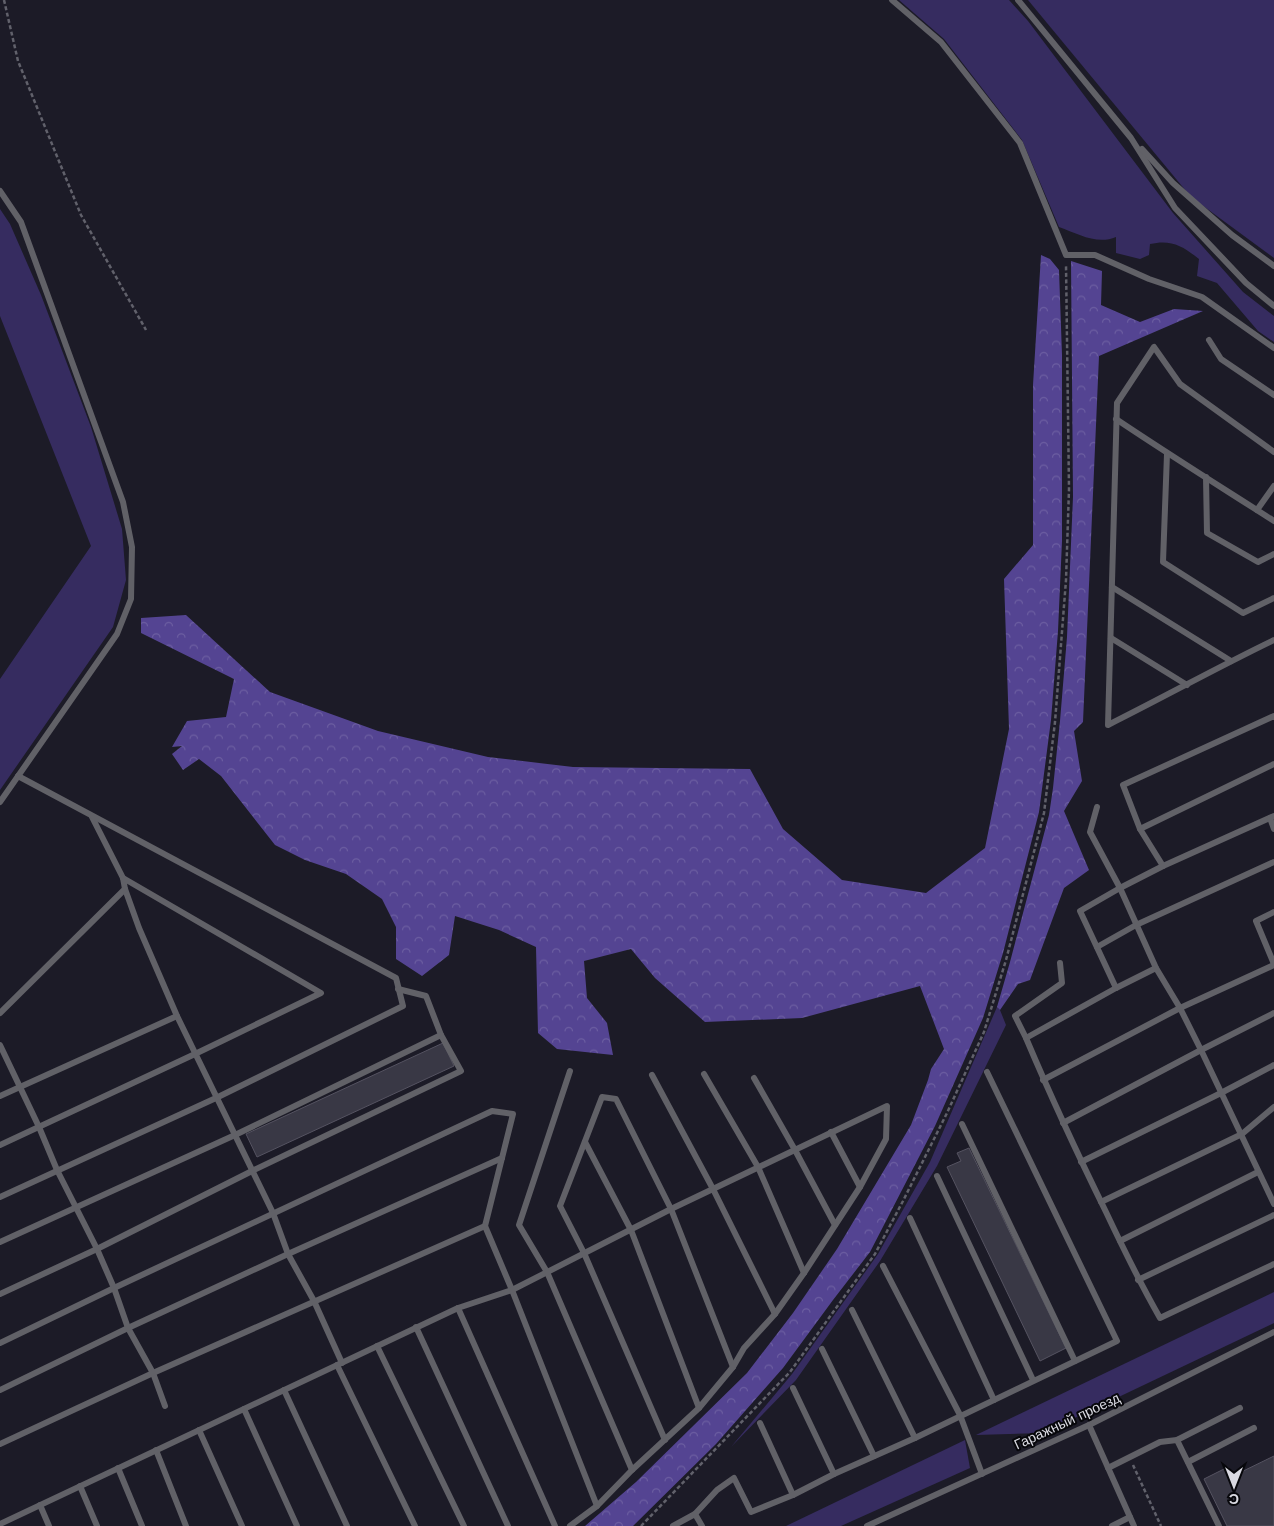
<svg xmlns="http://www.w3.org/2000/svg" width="1274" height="1526" viewBox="0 0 1274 1526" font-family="'Work Sans',sans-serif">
	<defs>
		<pattern id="forest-crowns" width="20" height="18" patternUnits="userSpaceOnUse" patternTransform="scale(1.25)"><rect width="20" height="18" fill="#544492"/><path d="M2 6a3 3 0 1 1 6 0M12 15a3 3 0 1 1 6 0" fill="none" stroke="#6c5ea1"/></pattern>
	</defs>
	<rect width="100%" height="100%" fill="#1c1b27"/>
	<g fill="#362c60">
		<path d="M899 0H1009L1028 21 1173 213 1243 292 1274 316V342L1258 331 1217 283 1197 276 1199 259C1183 246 1171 239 1150 244L1149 255 1140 259 1116 253V237C1097 245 1078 234 1059 227L1022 140 944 39Z"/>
		<polygon points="1028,0 1274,0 1274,258 1191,197"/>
		<polygon points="0,209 10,224 41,295 91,427 122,529 126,580 113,627 0,790 0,679 91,546 0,316"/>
		<polygon points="997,1007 1000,1010 1006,1025 937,1166 880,1261 796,1380 731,1447 792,1374 878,1254 930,1162"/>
		<polygon points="1274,1292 1274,1323 1043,1433 976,1435"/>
		<polygon points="965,1440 970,1468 841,1526 786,1526"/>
	</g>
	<g fill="url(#forest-crowns)">
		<polygon points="1041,255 1050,259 1059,270 1062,355 1062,541 1058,631 1051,720 1039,812 1003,953 983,1018 935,1126 870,1252 833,1300 783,1368 716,1444 633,1526 585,1526 636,1482 747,1373 793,1313 837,1249 911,1125 928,1080 931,1069 944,1049 920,986 802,1018 705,1022 655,978 631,949 584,961 587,998 607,1023 613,1055 557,1049 538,1033 536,947 499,930 455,916 449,955 422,976 396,959 396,927 382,899 346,874 305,860 275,845 221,776 199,759 183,770 172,754 182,746 172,747 187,721 226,717 234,679 141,633 141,618 186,615 270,692 378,731 488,757 573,767 750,769 783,829 842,880 926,893 985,848 1009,729 1004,579 1033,545 1033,385"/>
		<polygon points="1071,261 1102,271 1101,305 1140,322 1174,309 1203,311 1099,356 1083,722 1074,731 1082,781 1064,811 1089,870 1064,888 1030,980 1018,984 1000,1010 997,1007 1010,962 1049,815 1053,788 1060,721 1067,637 1073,497"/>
	</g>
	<g fill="#393845" stroke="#555361">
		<polygon points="443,1043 454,1066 257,1157 246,1134"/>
		<polygon points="969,1148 1066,1348 1040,1361 947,1167 961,1161 957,1153"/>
		<polygon points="1274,1456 1274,1526 1227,1526 1204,1479 1228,1467 1233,1476"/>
	</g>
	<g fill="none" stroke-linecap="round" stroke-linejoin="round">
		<g stroke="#61616b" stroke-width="2.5" stroke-dasharray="4 2.5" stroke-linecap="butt">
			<polyline points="4,0 18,61 81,215 146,330"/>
			<polyline points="1133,1465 1161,1526"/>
			<polyline points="641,1526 790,1372 875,1254 903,1201 947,1113 984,1032 1006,960 1044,813 1055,722 1066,580 1069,489 1066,264"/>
		</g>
		<g stroke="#616167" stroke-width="6">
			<polyline points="892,0 941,42 1020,143 1066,255 1095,255 1149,279 1202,297 1274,348"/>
			<polyline points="1018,0 1131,138 1175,208 1246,283 1274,306"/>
			<polyline points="1142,149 1173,183 1232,235 1274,266"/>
			<polyline points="0,191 21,222 123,502 132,547 131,599 117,634 0,802"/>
			<polyline points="1209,340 1221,359 1274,395"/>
			<path d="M1116 419C1168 454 1221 487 1274 521"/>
			<path d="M1274 452 1180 384 1154 347 1117 403 1108 725C1164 697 1218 667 1274 640"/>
			<polyline points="1167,454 1163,562 1243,613 1274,598"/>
			<polyline points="1206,477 1207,533 1258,562 1274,554"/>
			<polyline points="1257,510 1274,486"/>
			<polyline points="1112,587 1231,661"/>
			<polyline points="1111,638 1187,685"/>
			<polyline points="1274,717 1274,716 1123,785 1140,829 1163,866 1274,816"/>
			<polyline points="1097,807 1090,832 1120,888 1156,968 1180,1008 1201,1050 1274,1204"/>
			<polyline points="92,817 123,878 125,889 139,928 177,1016 273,1213 288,1254 314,1301 342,1363"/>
			<polyline points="1270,818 1274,829"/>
			<polyline points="1140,829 1274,764"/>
			<polyline points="1274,912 1256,921 1274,964"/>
			<polyline points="1097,947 1136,925 1274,862"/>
			<path d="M1156 968 1116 988 1026 1038C1051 1097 1078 1155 1106 1212 1123 1248 1140 1283 1160 1318L1274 1264"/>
			<polyline points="1116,988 1080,911 1120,888 1163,866"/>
			<polyline points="0,1013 125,889"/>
			<polyline points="1026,1038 1015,1016 1062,983 1060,963"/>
			<polyline points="0,1045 39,1127 57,1170 97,1249 114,1288 128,1328 153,1373 165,1406"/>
			<polyline points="570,1071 519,1225 547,1272 632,1470"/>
			<polyline points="704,1074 758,1167 804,1273"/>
			<polyline points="652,1075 713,1189 775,1314"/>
			<polyline points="754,1078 795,1150 835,1225"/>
			<polyline points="1043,1080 1180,1008 1274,965"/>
			<polyline points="0,1096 177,1016"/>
			<polyline points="1063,1123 1201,1050 1274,1013"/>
			<polyline points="962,1124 1075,1361"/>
			<polyline points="831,1132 860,1187"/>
			<polyline points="585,1142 631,1230 699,1408"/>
			<polyline points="0,1145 195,1054 321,993 123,878"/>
			<polyline points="1081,1162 1221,1093 1274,1065"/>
			<polyline points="937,1176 1033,1380"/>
			<polyline points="0,1197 216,1098 403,1006 396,978 18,776"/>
			<polyline points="1101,1202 1242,1134 1274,1107"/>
			<polyline points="910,1218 994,1400"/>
			<polyline points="1120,1241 1258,1172"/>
			<polyline points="0,1242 235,1135 441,1035 426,996 398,989"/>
			<polyline points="883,1266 960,1415 982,1474"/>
			<polyline points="1138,1280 1274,1215"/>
			<polyline points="0,1294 97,1249 252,1171 461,1071 441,1035"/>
			<polyline points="458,1308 555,1526"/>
			<polyline points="852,1310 915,1438"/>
			<polyline points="416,1327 508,1526"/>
			<polyline points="0,1343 114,1288 492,1111 513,1114 485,1226 512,1290 597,1506"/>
			<polyline points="377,1346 464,1526"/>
			<polyline points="822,1349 874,1456"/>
			<polyline points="337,1365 415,1526"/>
			<polyline points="793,1388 834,1474"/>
			<polyline points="0,1390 128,1328 288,1254 502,1158"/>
			<polyline points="284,1390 347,1526"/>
			<polyline points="244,1409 297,1526"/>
			<polyline points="760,1423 793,1495"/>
			<polyline points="1089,1425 1134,1526"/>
			<polyline points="199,1430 242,1526"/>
			<polyline points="665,1440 584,1253 560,1206 602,1097 616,1099 671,1209 733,1367"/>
			<polyline points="1177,1440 1219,1526"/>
			<polyline points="0,1444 153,1373 485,1226"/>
			<polyline points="156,1450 186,1526"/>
			<polyline points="1188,1462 1254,1428"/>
			<polyline points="118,1468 142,1526"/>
			<polyline points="1108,1468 1160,1442 1177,1440 1240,1408"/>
			<polyline points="80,1486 97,1526"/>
			<polyline points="40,1505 49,1526"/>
			<polyline points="695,1514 702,1526"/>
			<polyline points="0,1524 458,1308 512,1290 671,1209 887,1106 886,1139 860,1187 804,1273 775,1314 744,1348 733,1367 699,1408 632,1470 597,1506 570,1526"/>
			<polyline points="673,1526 695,1514 717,1490 734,1478 751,1512 793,1495 834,1474 915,1438 1117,1341 987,1072"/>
			<polyline points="867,1526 1089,1425 1274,1332"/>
			<polyline points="1112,1526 1130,1517"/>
		</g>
	</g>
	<g text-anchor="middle" stroke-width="4" stroke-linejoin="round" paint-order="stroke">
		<g font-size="14" fill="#d9d9e1" stroke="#07070b">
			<text transform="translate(1067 1421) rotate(-25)" y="5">Гаражный проезд</text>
		</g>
	</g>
	<g transform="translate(1234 1486) rotate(180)" stroke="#07070b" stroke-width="4" paint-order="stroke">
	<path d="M0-4L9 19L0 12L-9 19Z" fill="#d9d9e1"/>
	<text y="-8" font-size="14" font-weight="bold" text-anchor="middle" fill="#d9d9e1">С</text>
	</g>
</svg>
